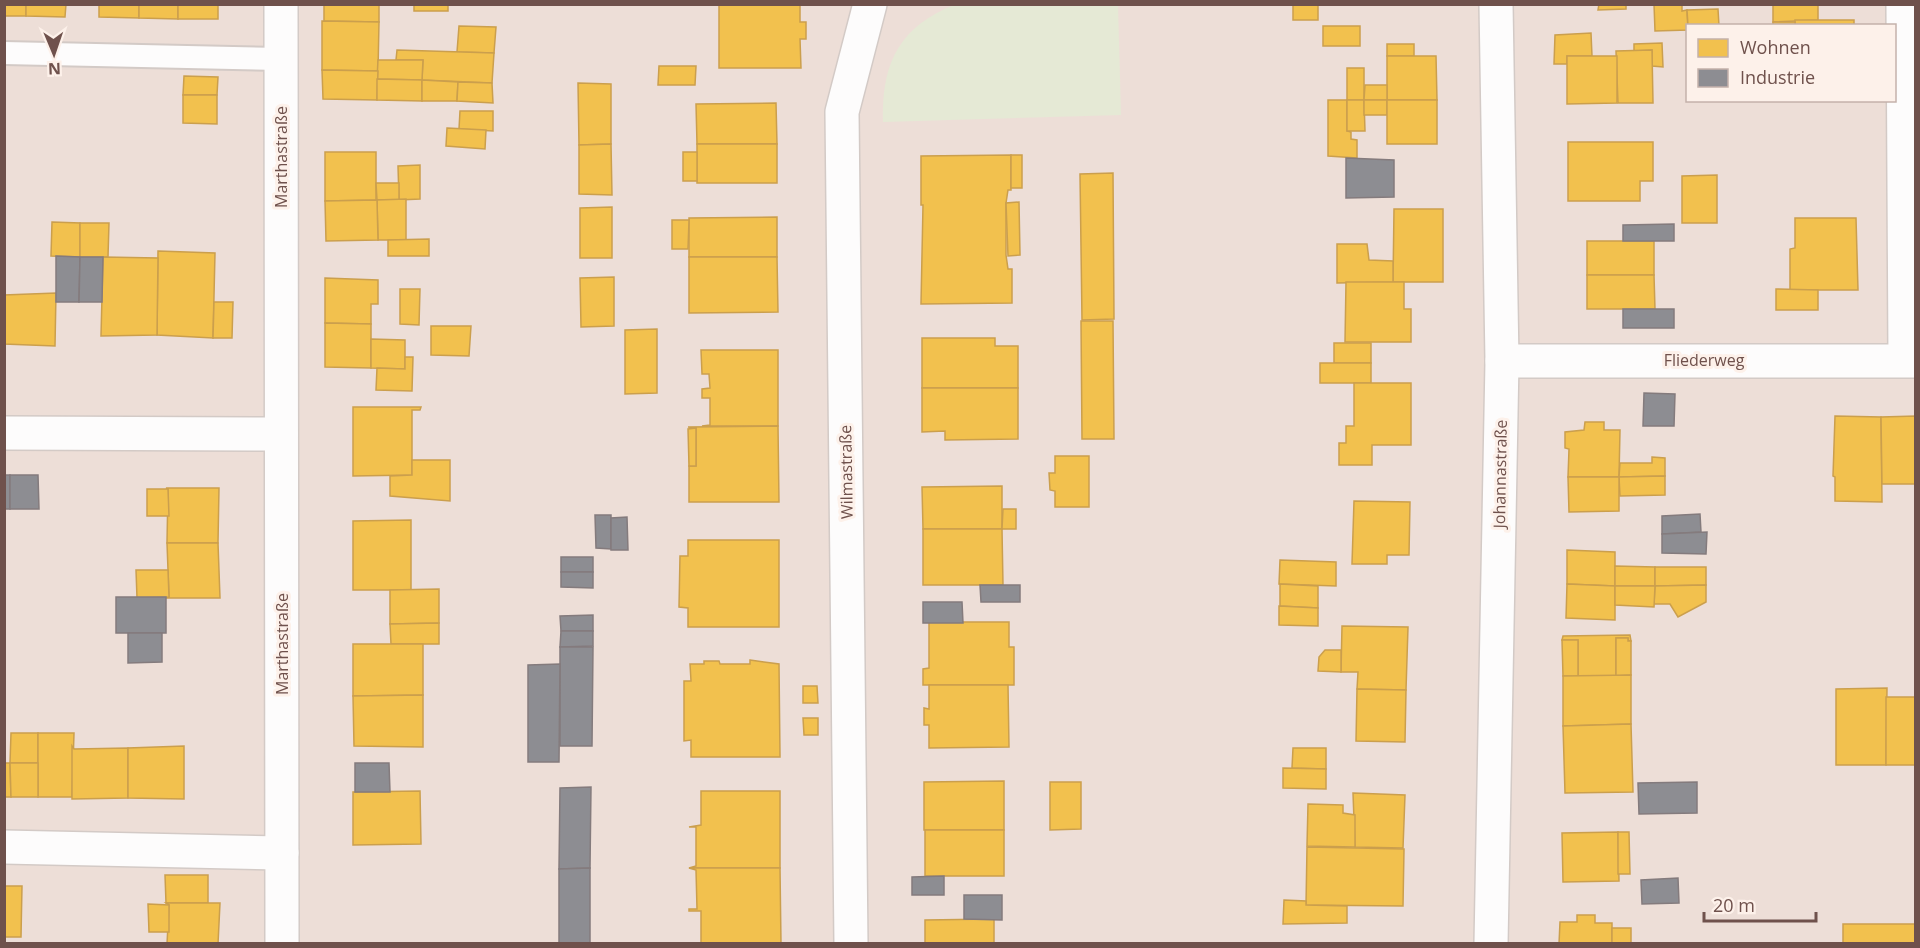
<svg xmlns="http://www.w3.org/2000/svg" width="1920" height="948" viewBox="0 0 1920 948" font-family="'Open Sans',sans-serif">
	<rect width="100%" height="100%" fill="#f4ede9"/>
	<path fill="#edded7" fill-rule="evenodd" d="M5 5H1915V943H5ZM1688 26H1894V100H1688Z"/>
	<path fill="#e5e9d5" d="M954 5H1118L1121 115 883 122C881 64 899 27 954 5Z"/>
	<g fill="#f2c14e" stroke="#cb9f4d" stroke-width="1.5">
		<rect x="4" y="4" width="22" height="12"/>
		<polygon points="26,4 66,4 65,17 26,16"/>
		<polygon points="99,4 139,4 139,18 99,17"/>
		<polygon points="139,4 178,4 178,19 139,18"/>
		<rect x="178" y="4" width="40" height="15"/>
		<polygon points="324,4 379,4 379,22 324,21"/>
		<rect x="414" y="4" width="34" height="7"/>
		<polygon points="719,4 800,4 800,22 806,22 806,39 800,39 801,68 719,68"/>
		<rect x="1293" y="4" width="25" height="16"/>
		<polygon points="1599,4 1626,4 1626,9 1598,10"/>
		<polygon points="1654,4 1682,4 1682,11 1687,10 1688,30 1655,31"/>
		<polygon points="1773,4 1818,4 1818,20 1773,22"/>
		<polygon points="1718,9 1719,26 1688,26 1687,10"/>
		<rect x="1795" y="20" width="59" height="6"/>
		<polygon points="322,21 379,22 378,71 322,70"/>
		<rect x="1773" y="22" width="22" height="4"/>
		<polygon points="459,26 496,27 494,53 457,52"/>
		<rect x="1323" y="26" width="37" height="20"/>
		<polygon points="1591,33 1592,56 1567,56 1567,64 1554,64 1555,35"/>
		<polygon points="1662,43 1663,67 1652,66 1652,50 1634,51 1634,44"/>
		<rect x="1387" y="44" width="27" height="12"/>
		<polygon points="397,50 494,53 492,83 422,80 423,60 396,60"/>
		<polygon points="1652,50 1653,103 1618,103 1616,51"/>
		<polygon points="1387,56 1436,56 1437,100 1387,100"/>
		<polygon points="1567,56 1617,56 1617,103 1567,104"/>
		<polygon points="378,60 423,60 422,80 377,79"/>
		<polygon points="659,66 696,66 695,85 658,85"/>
		<rect x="1347" y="68" width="17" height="32"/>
		<polygon points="322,70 378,71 377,100 323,99"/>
		<polygon points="184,76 218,77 217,95 183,95"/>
		<polygon points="377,79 422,80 422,101 377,100"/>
		<polygon points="422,80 458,82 457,101 422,101"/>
		<polygon points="458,82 492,83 493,103 457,101"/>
		<polygon points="578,83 611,84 611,144 579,145"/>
		<polygon points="1365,85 1387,85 1387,100 1364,100"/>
		<polygon points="183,95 217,95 217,124 183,123"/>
		<polygon points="1328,100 1347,100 1347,131 1351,132 1351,139 1357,140 1357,158 1328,156"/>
		<polygon points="1347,100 1364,100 1365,131 1347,131"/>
		<rect x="1364" y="100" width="23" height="15"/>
		<rect x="1387" y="100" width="50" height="44"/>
		<polygon points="776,103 777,144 697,144 696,104"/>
		<polygon points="460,111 493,111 493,131 459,129"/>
		<polygon points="447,128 486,130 485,149 446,146"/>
		<polygon points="1568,142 1653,142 1653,181 1640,181 1640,201 1568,201"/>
		<polygon points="611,144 612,195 579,194 579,145"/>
		<rect x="697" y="144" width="80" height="39"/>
		<polygon points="325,152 376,152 376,200 325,201"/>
		<rect x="683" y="152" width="14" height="29"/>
		<polygon points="1011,155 1011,190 1008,190 1006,203 1006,255 1008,269 1012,269 1012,303 921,304 923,205 921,205 921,156"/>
		<rect x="1011" y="155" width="11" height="33"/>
		<polygon points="420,165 420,199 399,200 398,166"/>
		<polygon points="1113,173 1114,319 1082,320 1080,174"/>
		<polygon points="1717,175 1717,223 1682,223 1682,176"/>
		<polygon points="376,183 399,183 399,200 377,200"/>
		<polygon points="406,199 406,240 378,240 377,200"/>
		<polygon points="377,200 378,240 326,241 325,201"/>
		<polygon points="1019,202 1020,255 1008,256 1006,203"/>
		<polygon points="612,207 612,258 580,258 580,208"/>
		<polygon points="1394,209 1443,209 1443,282 1393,282"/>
		<polygon points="777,217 777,257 689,257 689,218"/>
		<polygon points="1795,218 1856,218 1858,290 1790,290 1790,249 1795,248"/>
		<polygon points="672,220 689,220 688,249 672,249"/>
		<polygon points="52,222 80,223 80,257 51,256"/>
		<polygon points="80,223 109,223 108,257 80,257"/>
		<polygon points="429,239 429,256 388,256 388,240"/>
		<rect x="1587" y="241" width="67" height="34"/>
		<polygon points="1337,244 1367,244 1369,260 1393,261 1393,282 1337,283"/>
		<polygon points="158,251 215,253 213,338 157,335"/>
		<polygon points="103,257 158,258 157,335 101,336"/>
		<polygon points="689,257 777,257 778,312 689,313"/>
		<polygon points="1587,275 1654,275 1655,309 1587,309"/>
		<polygon points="614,277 614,326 581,327 580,278"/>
		<polygon points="325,278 378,280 378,304 371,304 371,324 325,323"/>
		<polygon points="1346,282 1404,282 1404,309 1411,309 1411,342 1345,342"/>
		<polygon points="400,289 420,289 419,325 400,324"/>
		<polygon points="1776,289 1818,290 1818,310 1776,310"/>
		<polygon points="56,293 55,346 4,344 4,295"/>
		<polygon points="214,302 233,302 232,338 213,338"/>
		<polygon points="1081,321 1113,321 1114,439 1082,439"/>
		<polygon points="325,323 371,324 371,368 325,367"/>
		<polygon points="431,326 471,326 469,356 431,355"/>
		<polygon points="657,329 657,393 625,394 625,330"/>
		<polygon points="922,338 995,338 995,346 1018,346 1018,388 922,388"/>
		<polygon points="371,339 405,340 405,369 371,368"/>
		<rect x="1334" y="343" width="37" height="20"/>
		<polygon points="701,350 778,350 778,426 702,426 710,425 710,398 702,398 702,389 710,388 709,374 702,374"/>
		<polygon points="405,357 413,357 412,391 376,390 377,368 405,369"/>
		<rect x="1320" y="363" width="51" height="20"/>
		<polygon points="1354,383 1411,383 1411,445 1372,445 1372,465 1339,465 1339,443 1346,443 1346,426 1354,426"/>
		<polygon points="922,388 1018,388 1018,439 945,440 945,431 922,432"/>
		<polygon points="353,407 421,407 420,410 412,410 412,475 353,476"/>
		<polygon points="1835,416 1881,417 1882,502 1835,501 1835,477 1833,476"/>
		<polygon points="1916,416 1916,484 1882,484 1881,417"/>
		<polygon points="1585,422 1604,422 1604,430 1620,430 1619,477 1568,477 1569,449 1565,448 1565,432 1584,430"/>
		<polygon points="778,426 779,502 689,502 689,466 696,466 696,428 688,427"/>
		<polygon points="696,428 696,466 689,466 688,429"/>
		<polygon points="1055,456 1089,456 1089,507 1055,507 1055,491 1050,490 1049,473 1055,473"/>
		<polygon points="1652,457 1665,458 1665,476 1619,477 1620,463 1652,463"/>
		<polygon points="412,460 450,460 450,501 390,496 390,476 412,475"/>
		<polygon points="1665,476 1665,495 1620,496 1619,477"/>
		<polygon points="1568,477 1619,477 1619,511 1569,512"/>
		<polygon points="1002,486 1002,529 923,529 922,487"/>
		<polygon points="166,488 219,488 218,543 167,543 168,489"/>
		<polygon points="147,489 168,489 169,516 147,516"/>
		<polygon points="1354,501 1410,502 1409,555 1387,555 1387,564 1352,564"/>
		<polygon points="1003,509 1016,509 1016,529 1002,529"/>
		<polygon points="411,520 411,590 353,590 353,521"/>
		<polygon points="923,529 1002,529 1003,585 923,585"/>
		<polygon points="688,540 779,540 779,627 688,627 688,608 679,607 680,556 688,556"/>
		<polygon points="167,543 218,543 220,598 166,598 169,597"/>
		<polygon points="1567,550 1615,552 1615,586 1567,584"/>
		<polygon points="1280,560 1336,562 1336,586 1279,584"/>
		<polygon points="1615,566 1655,567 1655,586 1615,586"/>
		<polygon points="1655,567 1706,567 1706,585 1655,586"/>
		<polygon points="136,570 168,570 169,597 137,598"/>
		<polygon points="1280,584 1318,586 1318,608 1280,606"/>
		<polygon points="1567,584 1615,586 1615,620 1566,618"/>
		<polygon points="1706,585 1706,602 1678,617 1670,604 1654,604 1655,586"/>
		<polygon points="1615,586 1655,586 1654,607 1615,605"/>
		<polygon points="439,589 439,623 390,624 390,590"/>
		<polygon points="1279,606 1318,608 1318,626 1279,625"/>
		<polygon points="929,622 1009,622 1009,647 1014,647 1014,685 923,685 923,669 929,668"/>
		<polygon points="439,623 439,644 391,644 390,624"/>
		<polygon points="1342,626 1408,627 1406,690 1357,689 1358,672 1341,672"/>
		<polygon points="1630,635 1631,641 1628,641 1628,638 1616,638 1616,676 1578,677 1578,640 1562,640 1563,636"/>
		<polygon points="1616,638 1628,638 1628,641 1631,641 1631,675 1616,676"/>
		<polygon points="1562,640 1578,640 1578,677 1563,676"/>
		<polygon points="353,644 423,644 423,695 353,696"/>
		<polygon points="1325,650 1341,650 1341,672 1318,671 1319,657"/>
		<polygon points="750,660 779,664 780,757 691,757 691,740 684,741 684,681 691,681 690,664 704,664 704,661 719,661 720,664 750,664"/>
		<polygon points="1631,675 1631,724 1563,726 1563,676"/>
		<polygon points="929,685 1008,685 1009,747 929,748 929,725 924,725 924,708 929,709"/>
		<polygon points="803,686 817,686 818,703 803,703"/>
		<polygon points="1887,688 1886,765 1836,765 1836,689"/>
		<polygon points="1357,689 1406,690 1405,742 1356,741"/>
		<polygon points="423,695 423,747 354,746 353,696"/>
		<rect x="1886" y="697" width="30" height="68"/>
		<polygon points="803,718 818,718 818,735 804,735"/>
		<polygon points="1631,724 1633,792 1565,793 1563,726"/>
		<polygon points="11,733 38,733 38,763 10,763"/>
		<polygon points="38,733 74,733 72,797 38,797"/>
		<polygon points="72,746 74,749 128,748 128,798 72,799"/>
		<polygon points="184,746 184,799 128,798 128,748"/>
		<polygon points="1293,748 1326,748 1326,769 1292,768"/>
		<polygon points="4,763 10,763 11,797 4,797"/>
		<polygon points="10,763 38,763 38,797 11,797"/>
		<polygon points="1283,768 1326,769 1326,789 1283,788"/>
		<polygon points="1004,781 1004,830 924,830 924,782"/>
		<polygon points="1050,782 1081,782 1081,829 1050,830"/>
		<polygon points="420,791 421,844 353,845 353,792"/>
		<polygon points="701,791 780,791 780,868 689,868 696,866 696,827 689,827 701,825"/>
		<polygon points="1353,793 1405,795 1403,848 1355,847"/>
		<polygon points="1308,804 1343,805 1343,813 1355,815 1355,847 1307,846"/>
		<rect x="925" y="830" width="79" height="46"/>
		<polygon points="1618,832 1619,881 1563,882 1562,833"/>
		<polygon points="1618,832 1629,832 1630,874 1618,874"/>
		<polygon points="1307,847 1404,849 1403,906 1306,905"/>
		<polygon points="689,868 780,868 781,944 701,944 701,911 689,911 689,909 697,909 696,870"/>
		<polygon points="165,875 208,875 208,903 166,903"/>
		<polygon points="4,886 22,886 21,937 4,937"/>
		<polygon points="1284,900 1306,901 1306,905 1347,906 1347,923 1283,924"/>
		<polygon points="166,903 220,903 218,944 167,944 169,905"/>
		<polygon points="148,904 169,905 169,932 149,932"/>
		<polygon points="1577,915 1595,915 1595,923 1612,923 1612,944 1559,944 1560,922 1577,922"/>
		<polygon points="994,919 994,944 925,944 925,920"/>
		<rect x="1843" y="924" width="73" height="20"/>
		<rect x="1612" y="928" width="19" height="16"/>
	</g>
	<g fill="#8d8d92" stroke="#847b7d" stroke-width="1.5">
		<polygon points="1346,158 1394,160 1394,197 1346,198"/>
		<polygon points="1674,224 1674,241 1623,241 1623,225"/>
		<polygon points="56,256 80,257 79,302 56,302"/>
		<polygon points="80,257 103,257 102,302 79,302"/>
		<rect x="1623" y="309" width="51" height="19"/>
		<polygon points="1644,393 1675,394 1674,426 1643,426"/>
		<rect x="4" y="475" width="6" height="34"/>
		<polygon points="10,475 38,475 39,509 10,509"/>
		<polygon points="1700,514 1701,532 1662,534 1662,516"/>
		<polygon points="595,515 611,515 611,549 596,548"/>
		<polygon points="627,517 628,550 611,550 611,518"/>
		<polygon points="1707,532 1706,554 1662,553 1662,534"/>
		<rect x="561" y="557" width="32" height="15"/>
		<polygon points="561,572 593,572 593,588 561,587"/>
		<polygon points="980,585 1020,585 1020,602 981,602"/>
		<rect x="116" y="597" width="50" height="36"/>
		<polygon points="923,602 962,602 963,623 923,623"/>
		<polygon points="593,615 593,631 561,631 560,616"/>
		<polygon points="561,631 593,631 593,646 560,647"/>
		<polygon points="128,633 162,633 162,662 128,663"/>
		<polygon points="560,647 593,647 592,746 560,746"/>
		<polygon points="560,664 559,762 528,762 528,665"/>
		<polygon points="355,763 389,763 390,792 355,792"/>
		<polygon points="1697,782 1697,813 1639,814 1638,783"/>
		<polygon points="591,787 590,868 559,869 560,788"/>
		<polygon points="590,868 590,944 559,944 559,869"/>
		<polygon points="944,876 944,895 912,895 912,877"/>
		<polygon points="1678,878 1679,903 1642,904 1641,880"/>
		<polygon points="964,895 1002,895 1002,920 964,919"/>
	</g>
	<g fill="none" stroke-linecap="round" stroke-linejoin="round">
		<g stroke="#d3cac6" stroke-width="26">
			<polyline id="lane" points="4,53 281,59"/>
		</g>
		<g stroke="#d3cac6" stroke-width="36">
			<g id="street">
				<polyline points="281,4 282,944"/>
				<polyline points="1903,4 1905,359"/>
				<polyline points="1502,361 1916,361"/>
				<polyline points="4,433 281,434"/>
				<polyline points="4,847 282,853"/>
				<polyline points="851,944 842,112 870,4"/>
				<polyline points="1491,944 1502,361 1496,4"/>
			</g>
		</g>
		<use href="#lane" stroke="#fdfcfc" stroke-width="22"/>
		<use href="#street" stroke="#fdfcfc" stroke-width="33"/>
	</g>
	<g text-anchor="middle" stroke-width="6" stroke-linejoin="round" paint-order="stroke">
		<g font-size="16" fill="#6f514c" stroke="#fdf1ea">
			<text transform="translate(281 157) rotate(-90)" y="6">Marthastraße</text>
			<text x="1704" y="366">Fliederweg</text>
			<text transform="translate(846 472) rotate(-91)" y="6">Wilmastraße</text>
			<text transform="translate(1500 474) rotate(-89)" y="6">Johannastraße</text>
			<text transform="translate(282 644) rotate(-90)" y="6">Marthastraße</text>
		</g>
	</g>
	<rect width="1920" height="948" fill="none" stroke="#6f514c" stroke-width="12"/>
	<rect x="1686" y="24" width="210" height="78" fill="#fdf1ea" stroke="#c4b1ab" stroke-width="1.5"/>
	<rect x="1698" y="39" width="30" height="18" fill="#f2c14e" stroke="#c4b1ab" stroke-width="1.5"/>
	<text x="1740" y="54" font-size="18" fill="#6f514c">Wohnen</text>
	<rect x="1698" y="69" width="30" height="18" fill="#8d8d92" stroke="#c4b1ab" stroke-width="1.5"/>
	<text x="1740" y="84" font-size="18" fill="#6f514c">Industrie</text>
	<g transform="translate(54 54) rotate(178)" stroke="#fdf1ea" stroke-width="4.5" paint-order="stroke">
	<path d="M0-4.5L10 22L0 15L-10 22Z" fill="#6f514c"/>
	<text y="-9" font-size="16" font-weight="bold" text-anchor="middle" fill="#6f514c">N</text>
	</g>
	<path d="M1704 912v9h112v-9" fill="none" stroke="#6f514c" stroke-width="3"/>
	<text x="1713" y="912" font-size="18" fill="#6f514c" stroke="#fdf1ea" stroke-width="4.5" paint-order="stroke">20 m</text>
</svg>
